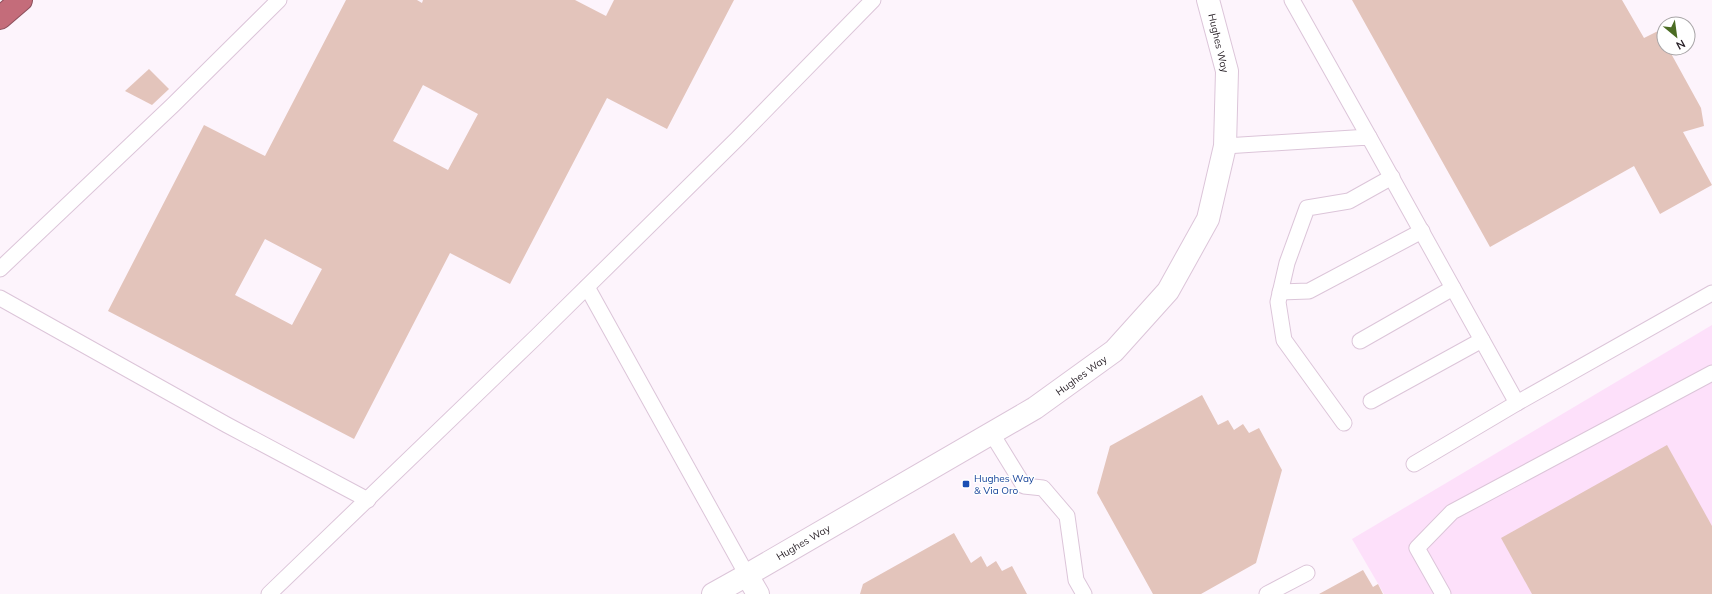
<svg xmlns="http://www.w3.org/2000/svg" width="1712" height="594" viewBox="0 0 1712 594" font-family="Mulish,sans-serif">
	<rect width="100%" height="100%" fill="#fdf4fc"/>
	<polygon fill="#fde0fa" points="1712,325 1712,594 1384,594 1352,539"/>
	<g fill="#e3c4bb" fill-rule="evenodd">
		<path d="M346 0H417L422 3 423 0H575L606 16 614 0H734L667 129 607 98 510 284 450 253 354 439 108 311 204 125 265 156ZM423 85 478 114 448 170 393 141ZM265 239 322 269 292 325 235 295Z"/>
		<polygon points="1352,0 1622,0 1644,38 1658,31 1664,42 1664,48 1668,48 1701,108 1704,126 1683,132 1712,185 1660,214 1634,166 1490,247"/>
		<polygon points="149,69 169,89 152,105 125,91"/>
		<polygon points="1202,395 1218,425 1228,420 1234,430 1243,424 1249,433 1259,428 1282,470 1256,563 1201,594 1153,594 1097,493 1110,446"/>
		<polygon points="1667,445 1712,526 1712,594 1532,594 1501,538"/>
		<polygon points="954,533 971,563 981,556 987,567 996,561 1002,571 1012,566 1027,594 860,594 863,584"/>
		<polygon points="1363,570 1373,587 1378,584 1383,594 1319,594"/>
	</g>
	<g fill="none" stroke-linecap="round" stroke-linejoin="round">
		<g stroke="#dcc5d9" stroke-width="17">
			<g id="lane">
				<polyline points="1292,0 1369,137"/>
				<polyline points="1225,146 1369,137 1517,403 1712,293"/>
				<polyline points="0,269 173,105 279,0"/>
				<polyline points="587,287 747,575"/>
				<polyline points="1280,292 1309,291 1422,231"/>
				<polyline points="0,298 227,425 368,500"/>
				<polyline points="1360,341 1453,288"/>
				<polyline points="1371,401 1482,340"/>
				<polyline points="1344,423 1284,340 1278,302 1287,263 1307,208 1349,201 1392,177"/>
				<polyline points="992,434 1024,486 1043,488 1067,516 1076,580 1084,594"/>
				<polyline points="1414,464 1517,403"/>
				<polyline points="269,594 536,337 737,139 873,0"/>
				<polyline points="1267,594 1307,573"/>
				<polyline points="1443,594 1417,548 1452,512 1712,373"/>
			</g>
		</g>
		<g stroke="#dcc5d9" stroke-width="24">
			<polyline id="street" points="713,594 747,575"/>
		</g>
		<g stroke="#dcc5d9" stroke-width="24">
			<polyline id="secondary" points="758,594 747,575 1035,408 1114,351 1168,291 1208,219 1225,146 1227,71 1208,0"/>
		</g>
		<g stroke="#8c505c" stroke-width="24">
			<polyline id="highway" points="0,18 21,0"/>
		</g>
		<use href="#lane" stroke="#fff" stroke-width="15"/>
		<use href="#street" stroke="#fff" stroke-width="22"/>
		<use href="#secondary" stroke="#fff" stroke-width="22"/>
		<use href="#highway" stroke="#c46c7a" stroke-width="22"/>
	</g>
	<rect fill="#1a4fb4" stroke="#fff" stroke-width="1.5" x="962" y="480" width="8" height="8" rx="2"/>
	<g text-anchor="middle" stroke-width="3" stroke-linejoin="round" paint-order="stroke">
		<g font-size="10" fill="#251d24" stroke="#fff">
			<text transform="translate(1219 43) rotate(77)" y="4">Hughes Way</text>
			<text transform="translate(1081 375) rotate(-36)" y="4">Hughes Way</text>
			<text transform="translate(803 542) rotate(-30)" y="4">Hughes Way</text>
		</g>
		<g font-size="10" fill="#164399" stroke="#fff" text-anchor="start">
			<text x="974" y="482">Hughes Way<tspan x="974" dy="12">&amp; Via Oro</tspan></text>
		</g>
	</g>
	<g transform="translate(1676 36) rotate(151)"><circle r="19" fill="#ffffff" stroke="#a8a5a7"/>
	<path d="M0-3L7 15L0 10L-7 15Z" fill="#4b6c23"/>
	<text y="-6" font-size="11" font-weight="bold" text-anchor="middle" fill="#251d24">N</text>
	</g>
</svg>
